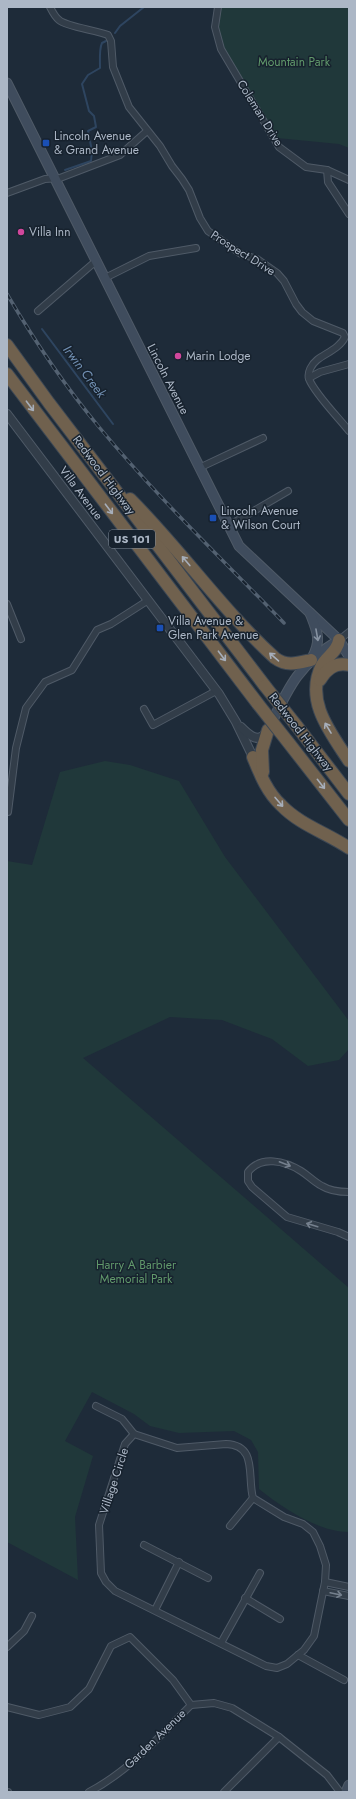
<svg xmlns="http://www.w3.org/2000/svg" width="356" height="1799" viewBox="0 0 356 1799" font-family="Jost,sans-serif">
	<rect width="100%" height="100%" fill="#1e2b39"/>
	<g fill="#20383a">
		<polygon points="219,7 349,7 349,148 339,144 277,138 224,51 218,27"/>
		<path d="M105 761 130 765 179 781 225 857 349 1021V1049L339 1060 308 1066 272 1039 222 1020 170 1017 83 1058 349 1288V1532C318 1532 283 1508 259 1489L258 1452 251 1440 234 1431 179 1433 150 1426 134 1414 92 1392 65 1441 93 1456 75 1517 78 1580 7 1542V861L32 865 60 772Z"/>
	</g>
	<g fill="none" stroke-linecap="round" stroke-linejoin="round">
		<g stroke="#2e4560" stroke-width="2">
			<polyline points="115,33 120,26 144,7"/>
			<path d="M65 170 91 161 92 151 88 131 96 127 94 116 89 111 82 84 88 75 100 68C100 60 99 49 102 43L106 41"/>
			<polyline points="42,329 113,424"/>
		</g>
		<g stroke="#4f5a67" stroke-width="8">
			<g id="minor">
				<path d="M50 7C52 11 55 17 59 20 67 27 96 30 108 35L111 41 113 67 129 107 160 146 172 166 182 179 189 190 200 218 208 231 241 254 257 259 277 273 284 281 296 304 302 312 313 321 343 333 345 337C340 348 326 353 317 360 312 364 307 372 309 379 315 394 338 417 349 431"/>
				<polyline points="218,7 215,27 221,49 279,147 306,167 327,170 349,180"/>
				<polyline points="327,170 328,182 349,214"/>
				<polyline points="7,193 45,179 60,178 120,155 147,131"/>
				<polyline points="105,278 149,256 196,248"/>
				<polyline points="38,311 96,261"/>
				<polyline points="309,378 320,372 349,364"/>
				<polyline points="199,468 263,438"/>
				<polyline points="228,526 288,491"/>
				<polyline points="7,604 21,639"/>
				<polyline points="339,640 349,632"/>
				<polyline points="144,709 153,725 216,691"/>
				<polyline points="8,812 16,748 26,708 45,682 72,670 97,630 111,624 147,601"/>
				<path d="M349 1192C339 1192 330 1191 322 1186 314 1182 309 1176 301 1171 285 1161 261 1155 248 1172V1181L252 1187 287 1217 338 1232 349 1237"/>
				<polyline points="96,1406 122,1419 134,1434"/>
				<path d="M134 1434 177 1448 226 1444C258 1445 247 1477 253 1498L284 1517 303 1524 313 1532 320 1546 326 1565 325 1582 314 1636 304 1650 287 1664 277 1668 266 1666 115 1591 106 1582 101 1573 99 1525 125 1444Z"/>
				<polyline points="230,1526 253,1498"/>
				<polyline points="144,1545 208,1578"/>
				<polyline points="325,1582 349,1587"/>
				<polyline points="323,1591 349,1596"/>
				<polyline points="245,1598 280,1619"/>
				<polyline points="155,1610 179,1562"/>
				<polyline points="221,1643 260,1573"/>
				<polyline points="7,1647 24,1631 32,1616"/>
				<polyline points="298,1655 344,1680"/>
				<polyline points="7,1707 39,1715 70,1707 89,1689 111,1646 130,1637 173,1680 191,1705"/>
				<polyline points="7,1792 8,1792"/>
				<path d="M89 1792C129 1771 159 1737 191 1705L214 1703 232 1708 279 1737 327 1775 340 1792"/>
				<polyline points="224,1792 279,1737"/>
			</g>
		</g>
		<g stroke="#4f5a67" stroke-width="10">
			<g id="tertiary">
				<polyline points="7,414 219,694 236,722 253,757"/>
				<path d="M241 727C249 735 258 744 267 732"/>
			</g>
		</g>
		<g stroke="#4f5a67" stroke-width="11">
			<g id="secondary">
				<polyline points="7,83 239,546 339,640 349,656"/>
				<path d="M310 613C317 631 322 640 312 658"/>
				<path d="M270 726C289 686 299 664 339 640"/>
				<polyline points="346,1792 349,1785"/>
			</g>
		</g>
		<g stroke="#3c4754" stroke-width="14">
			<g id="motorway">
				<polyline points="7,345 49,403 265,686"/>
				<polyline points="7,374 258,704"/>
				<path d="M130 499C181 550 222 610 275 658 287 667 298 663 311 660"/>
				<path d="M339 640C338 651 327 656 322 665 304 701 331 733 349 761"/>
				<path d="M320 680C327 668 336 662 349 665"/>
				<polyline points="296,725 349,794"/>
				<polyline points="288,742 349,820"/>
				<path d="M253 757C260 774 267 792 281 805 300 825 327 833 349 848"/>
				<polyline points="263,772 262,750 268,730"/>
			</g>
		</g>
		<use href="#minor" stroke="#323d49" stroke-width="6"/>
		<use href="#tertiary" stroke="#323d49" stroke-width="8"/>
		<use href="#secondary" stroke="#3f4c5d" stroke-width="9"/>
		<use href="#motorway" stroke="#70614e" stroke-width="12"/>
		<g stroke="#536171" stroke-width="3.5">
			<path id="rail" d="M7 294C34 340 64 385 99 427 156 496 222 559 284 623"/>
		</g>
		<use href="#rail" stroke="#17222e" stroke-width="2" stroke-dasharray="6" stroke-linecap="butt"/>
		<g stroke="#3c4754" stroke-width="14" stroke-linecap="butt">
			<g id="motorway-bridge">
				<polyline points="265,686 296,725"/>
				<polyline points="258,704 288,742"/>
			</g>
		</g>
		<use href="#motorway-bridge" stroke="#70614e" stroke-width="12"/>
	</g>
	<defs><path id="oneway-shaft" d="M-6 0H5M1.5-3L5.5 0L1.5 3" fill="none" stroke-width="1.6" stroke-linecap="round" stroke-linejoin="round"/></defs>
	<g stroke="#a6aeba">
		<use href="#oneway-shaft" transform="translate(30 406) rotate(53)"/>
		<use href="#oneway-shaft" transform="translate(109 509) rotate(53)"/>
		<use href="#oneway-shaft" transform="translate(186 561) rotate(-130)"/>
		<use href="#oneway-shaft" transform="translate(222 656) rotate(53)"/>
		<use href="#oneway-shaft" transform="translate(274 657) rotate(-139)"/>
		<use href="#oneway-shaft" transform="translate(328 728) rotate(-121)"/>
		<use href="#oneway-shaft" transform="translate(321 784) rotate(52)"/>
		<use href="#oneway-shaft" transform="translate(279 802) rotate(49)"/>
	</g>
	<use stroke="#8692a1" href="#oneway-shaft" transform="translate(317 635) rotate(80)"/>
	<g stroke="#75808e">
		<use href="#oneway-shaft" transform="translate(285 1164) rotate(21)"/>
		<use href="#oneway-shaft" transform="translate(312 1225) rotate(-163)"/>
		<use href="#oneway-shaft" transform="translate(336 1594) rotate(12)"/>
	</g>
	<g fill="#1a4fb4" stroke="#17222e" stroke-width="1.5">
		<rect x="42" y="139" width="8" height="8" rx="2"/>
		<rect x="209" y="514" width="8" height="8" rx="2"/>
		<rect x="156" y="624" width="8" height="8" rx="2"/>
	</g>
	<g fill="#d1479c" stroke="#17222e" stroke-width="1.5">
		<circle cx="21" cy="232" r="4"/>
		<circle cx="178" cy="356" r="4"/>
	</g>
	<g text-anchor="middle" stroke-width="3" stroke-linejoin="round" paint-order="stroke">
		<rect fill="#17222e" stroke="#7f8a98" stroke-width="1" x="109" y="530" width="46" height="18" rx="3"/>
		<g font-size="11" font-weight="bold" fill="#acb7c6">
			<text x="132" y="543">US 101</text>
		</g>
		<g font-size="12" fill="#61996b" stroke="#17222e">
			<text x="294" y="66">Mountain Park</text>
			<text x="136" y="1269">Harry A Barbier<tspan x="136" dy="14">Memorial Park</tspan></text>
		</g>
		<g font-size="12" fill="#acb7c6" stroke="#17222e">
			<text transform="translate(260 113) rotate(58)" y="4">Coleman Drive</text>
			<text transform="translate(243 253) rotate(32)" y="4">Prospect Drive</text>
			<text transform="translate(168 379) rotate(63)" y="4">Lincoln Avenue</text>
			<text transform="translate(104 475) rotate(53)" y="4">Redwood Highway</text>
			<text transform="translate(81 493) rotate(53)" y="4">Villa Avenue</text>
			<text transform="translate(301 732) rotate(52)" y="4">Redwood Highway</text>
			<text transform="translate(114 1481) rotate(-72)" y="4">Village Circle</text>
			<text transform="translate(155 1739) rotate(-44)" y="4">Garden Avenue</text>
		</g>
		<g font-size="12" fill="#acb7c6" stroke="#17222e" text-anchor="start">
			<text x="54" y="140">Lincoln Avenue<tspan x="54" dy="14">&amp; Grand Avenue</tspan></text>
			<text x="29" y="236">Villa Inn</text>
			<text x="186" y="360">Marin Lodge</text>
			<text x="221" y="515">Lincoln Avenue<tspan x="221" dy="14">&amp; Wilson Court</tspan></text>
			<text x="168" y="625">Villa Avenue &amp;<tspan x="168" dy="14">Glen Park Avenue</tspan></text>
		</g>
		<g font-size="13" font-style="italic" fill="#718fb2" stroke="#17222e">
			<text transform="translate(85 371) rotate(53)" y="5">Irwin Creek</text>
		</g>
	</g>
	<rect width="356" height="1799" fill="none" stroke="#acb7c6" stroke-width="16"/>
</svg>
